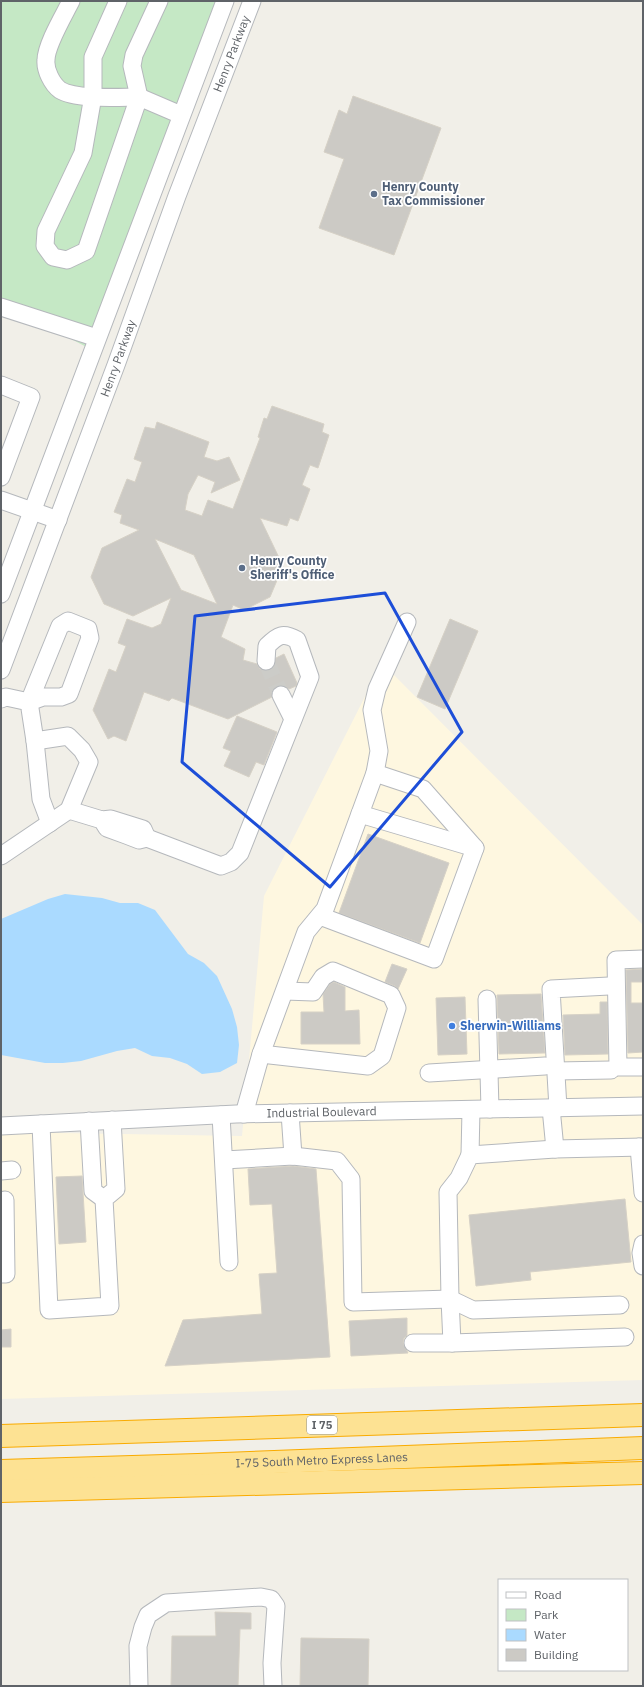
<svg xmlns="http://www.w3.org/2000/svg" width="644" height="1687" viewBox="0 0 644 1687" font-family="'IBM Plex Sans',sans-serif">
	<rect width="100%" height="100%" fill="#f1efe8"/>
	<polygon fill="#fef7e0" points="382,663 643,925 643,1380 1,1399 1,1132 242,1136 264,896"/>
	<polygon fill="#c5e8c5" points="1,1 229,1 94,351 1,302"/>
	<polygon fill="#aadaff" points="65,894 102,898 120,903 138,903 155,910 188,954 204,963 217,976 232,1009 237,1027 239,1045 237,1063 220,1072 202,1074 187,1064 170,1058 152,1056 135,1048 117,1051 81,1061 63,1063 45,1063 1,1055 1,919 48,899"/>
	<g fill="#cccac5" stroke="#d6d1c6" fill-rule="evenodd">
		<polygon points="353,96 441,128 394,255 319,228 344,159 324,152 339,110 347,114"/>
		<path d="M272 406 324 424 322 432 329 435 318 468 310 465 302 485 310 489 298 521 290 518 287 526 260 518 283 566 270 597 244 610 233 605 221 637 245 649 243 660 257 664 260 669 265 671 270 670 274 667 276 658 284 654 297 683 296 686 289 689 282 685 277 686 272 690V697L228 719 172 698 169 701 144 692 126 741 114 736 108 739 93 710 109 669 116 672 126 646 118 643 127 619 152 628 161 624 171 598 133 616 104 604 91 577 102 548 139 530 120 523 122 515 114 512 127 479 135 482 142 462 134 459 145 427 155 429 157 422 209 442 204 457 217 461 229 457 240 480 211 493 215 482 198 475 188 494 185 510 202 516 208 500 233 509 260 438 258 437 264 418 267 419ZM155 539 194 555 217 604 181 590Z"/>
		<polygon points="450,619 478,631 445,709 417,697"/>
		<polygon points="237,716 277,732 264,765 256,762 249,777 224,766 231,751 223,748"/>
		<polygon points="368,834 449,863 420,943 339,913"/>
		<polygon points="392,964 407,969 398,989 395,986 385,982"/>
		<polygon points="643,969 643,982 631,982 631,1003 643,1003 643,1052 628,1053 626,970"/>
		<polygon points="334,982 345,987 345,1011 359,1010 360,1044 301,1044 301,1012 324,1012 323,994 330,984"/>
		<polygon points="541,994 545,1053 499,1054 497,995"/>
		<polygon points="465,997 467,1054 438,1055 436,998"/>
		<polygon points="600,1002 607,1002 608,1054 565,1055 563,1015 600,1014"/>
		<polygon points="293,1166 316,1169 330,1357 165,1366 183,1320 262,1314 259,1274 277,1273 272,1204 250,1205 248,1169"/>
		<polygon points="82,1176 86,1242 59,1244 56,1177"/>
		<polygon points="625,1199 631,1262 530,1272 531,1280 476,1286 469,1215"/>
		<polygon points="407,1318 407,1335 404,1338 403,1343 408,1353 351,1356 349,1321"/>
		<polygon points="11,1329 11,1347 1,1347 1,1330"/>
		<polygon points="215,1612 251,1613 251,1629 240,1629 238,1686 171,1686 172,1636 216,1636"/>
		<polygon points="301,1638 369,1639 368,1686 300,1686"/>
	</g>
	<g fill="none" stroke-linecap="round" stroke-linejoin="round">
		<polyline stroke="#ccccc8" stroke-width="17" stroke-dasharray="17 8" stroke-linecap="butt" points="266,661 281,695"/>
		<g stroke="#b5b8bc" stroke-width="19">
			<g id="minor">
				<path d="M71 1C64 15 46 45 46 60 45 70 52 84 60 90 76 100 120 97 139 97L132 66 134 55 159 1"/>
				<polyline points="118,1 93,57 93,96 83,153 46,231 45,246 53,257 67,260 86,251 139,97 181,115"/>
				<polyline points="1,307 97,338"/>
				<polyline points="1,385 31,397 1,477"/>
				<polyline points="1,500 58,520"/>
				<polyline points="1,594 225,1"/>
				<polygon points="68,621 88,629 90,638 69,694 61,697 43,697 29,702 60,626"/>
				<path id="s1" d="M1 670 116 365 177 196 252 1"/>
				<polyline points="281,695 293,719"/>
				<polyline points="1,699 6,697 29,702 35,741 68,736 82,750 89,762 69,810 1,856"/>
				<polyline points="35,741 41,799 50,823"/>
				<polyline points="375,773 379,751 372,710 377,689 407,622"/>
				<polyline points="69,810 102,820 111,819 143,829 147,838 139,840 126,835 107,828 102,820"/>
				<polyline points="360,814 475,848"/>
				<path d="M147 838 221 866 231 862 240 853 310 677 297 640C283 632 278 635 267 646L266 661"/>
				<polyline points="643,959 616,960 618,1067 643,1067"/>
				<polyline points="487,999 490,1109"/>
				<polyline points="261,1054 368,1066 382,1056 397,1008 391,995 333,971 323,977 313,992 285,991"/>
				<polyline points="556,1071 611,1070"/>
				<polyline points="429,1073 545,1066"/>
				<polyline points="551,1108 555,1149"/>
				<polyline points="558,1108 551,989 609,986"/>
				<polyline points="290,1113 293,1156"/>
				<polyline points="244,1114 261,1054 306,932 325,909 375,773 423,789 475,848 434,959 320,916"/>
				<polyline points="221,1115 229,1262"/>
				<polyline points="89,1121 93,1191 104,1199"/>
				<polyline points="41,1124 49,1310 110,1306 104,1199 116,1189 112,1120"/>
				<path id="s2" d="M1 1126 236 1114 643 1106"/>
				<polyline points="639,1147 643,1193"/>
				<polyline points="470,1155 471,1110"/>
				<polyline points="224,1160 293,1156 337,1161 351,1179 353,1302 450,1299 473,1310 620,1305"/>
				<polyline points="1,1171 12,1170"/>
				<polyline points="643,1244 641,1253 643,1266"/>
				<polyline points="1,1274 6,1274 5,1200"/>
				<polyline points="413,1343 452,1343 625,1337"/>
				<polyline points="452,1343 450,1299 448,1192 459,1178 470,1155 555,1149 643,1147"/>
				<polyline points="139,1686 138,1646 143,1627 148,1615 166,1603 261,1597 271,1599 276,1606 272,1663 273,1686"/>
			</g>
		</g>
		<g stroke="#f9ab00" stroke-width="24">
			<g id="highway">
				<polyline points="1,1436 643,1415"/>
				<path id="s3" d="M1 1471 198 1465 643 1448"/>
				<polyline points="1,1491 643,1473"/>
			</g>
		</g>
		<use href="#minor" stroke="#fff" stroke-width="17"/>
		<use href="#highway" stroke="#fde293" stroke-width="22"/>
	</g>
	<path fill="none" stroke="#1d4ed8" stroke-width="3" stroke-linejoin="round" d="M385 593 462 732 330 887 182 762 195 616Z"/>
	<g fill="#5c6f8a" stroke="#fff" stroke-width="1.5">
		<circle cx="374" cy="194" r="4"/>
		<circle cx="242" cy="568" r="4"/>
	</g>
	<circle fill="#3f7fe0" stroke="#fff" stroke-width="1.5" cx="452" cy="1026" r="4"/>
	<g text-anchor="middle" stroke-width="3.5" stroke-linejoin="round" paint-order="stroke">
		<rect fill="#fff" stroke="#8f9295" stroke-width="1" x="307" y="1416" width="30" height="18" rx="3"/>
		<g font-size="11" font-weight="bold" fill="#5f6368">
			<text x="322" y="1429">I 75</text>
		</g>
		<g font-size="12" fill="#5f6368" stroke="#fff">
			<text dy="4" stroke="none"><textPath href="#s1" startOffset="658">Henry Parkway</textPath></text>
			<text dy="4" stroke="none"><textPath href="#s1" startOffset="333">Henry Parkway</textPath></text>
			<text dy="4" stroke="none"><textPath href="#s2" startOffset="321">Industrial Boulevard</textPath></text>
			<text dy="4" stroke="none"><textPath href="#s3" startOffset="321">I-75 South Metro Express Lanes</textPath></text>
		</g>
		<g font-size="12" font-weight="bold" fill="#4e5e75" stroke="#fff" text-anchor="start">
			<text x="382" y="191">Henry County<tspan x="382" dy="14">Tax Commissioner</tspan></text>
			<text x="250" y="565">Henry County<tspan x="250" dy="14">Sheriff's Office</tspan></text>
		</g>
		<g font-size="12" font-weight="bold" fill="#366cbe" stroke="#fff" text-anchor="start">
			<text x="460" y="1030">Sherwin-Williams</text>
		</g>
	</g>
	<rect width="644" height="1687" fill="none" stroke="#5f6368" stroke-width="4"/>
	<rect x="498" y="1579" width="130" height="92" fill="#ffffff" stroke="#bfc1c3"/>
	<rect x="506" y="1592" width="20" height="6" fill="#ffffff" stroke="#bfc1c3"/>
	<text x="534" y="1599" font-size="12" fill="#5f6368">Road</text>
	<rect x="506" y="1609" width="20" height="12" fill="#c5e8c5" stroke="#bfc1c3"/>
	<text x="534" y="1619" font-size="12" fill="#5f6368">Park</text>
	<rect x="506" y="1629" width="20" height="12" fill="#aadaff" stroke="#bfc1c3"/>
	<text x="534" y="1639" font-size="12" fill="#5f6368">Water</text>
	<rect x="506" y="1649" width="20" height="12" fill="#cccac5" stroke="#bfc1c3"/>
	<text x="534" y="1659" font-size="12" fill="#5f6368">Building</text>
</svg>
